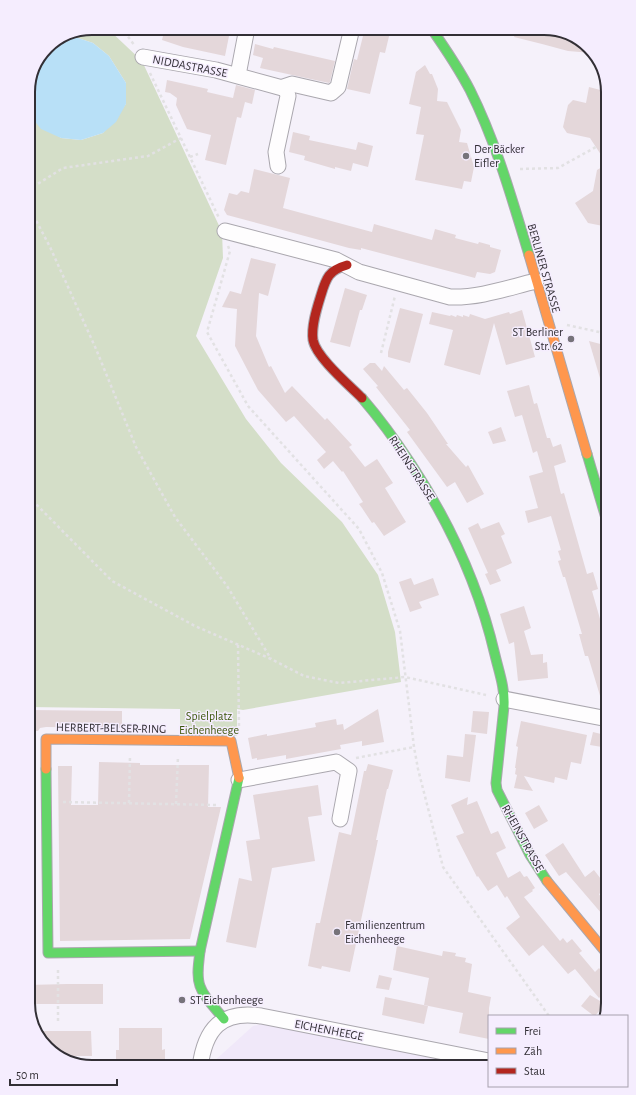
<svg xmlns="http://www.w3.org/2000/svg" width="636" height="1095" viewBox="0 0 636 1095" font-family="'Alegreya Sans',sans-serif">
	<rect width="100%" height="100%" fill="#f5f1fa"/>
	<polygon fill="#f0e8f9" points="264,1024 483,1067 212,1067 212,1063 253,1026"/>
	<polygon fill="#d4dec8" points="92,28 104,28 108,29 142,61 222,232 223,258 196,336 246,419 281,463 342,522 378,575 395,632 401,682 243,710 237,709 237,736 180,736 180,709 28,707 28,110 29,114 61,138 81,140 103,133 126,104 126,83 109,56 93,43 72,36"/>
	<polygon fill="#b8e0f7" points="72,36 93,43 109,56 126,83 126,104 116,122 103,133 81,140 61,138 41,129 29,114 28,88 47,46"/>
	<g fill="#e4d7da">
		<polygon points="165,28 217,28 230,31 225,56 183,47 162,40"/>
		<polygon points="365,28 391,28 385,53 380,52 370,94 347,89 354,59 357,60"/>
		<polygon points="518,28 549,28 580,39 592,53 568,51 542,44 514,37"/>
		<polygon points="255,44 273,49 274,47 335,61 330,82 329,83 260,68 263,58 253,55"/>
		<polygon points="425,65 430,74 432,74 438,89 437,101 447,102 461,130 459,142 467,143 474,167 471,182 464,181 462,189 415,180 424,135 416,134 421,107 409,104 416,72"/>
		<polygon points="167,80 208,89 207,92 233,98 236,85 255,90 252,104 245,102 241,118 237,117 226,165 205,160 211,135 187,129 176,105 177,98 170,93 165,92"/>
		<polygon points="589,87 608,92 608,227 588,223 575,203 593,191 597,170 607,164 590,138 567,133 563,127 568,105 573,100 586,103"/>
		<polygon points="293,132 310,136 309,140 356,150 358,142 373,146 368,167 353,163 351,171 335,167 335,169 304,160 305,156 289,152"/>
		<polygon points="254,169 290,178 283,208 372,232 374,224 432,240 435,229 456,235 455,238 478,244 479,242 490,245 490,247 501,250 495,272 490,274 477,272 475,278 361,248 361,250 349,248 227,215 224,210 229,193 237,195 241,191 249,193"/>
		<polygon points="251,258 276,264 268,296 259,293 256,336 269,367 271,366 285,393 292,386 325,420 327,418 352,445 349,447 365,467 377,459 393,483 385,488 406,522 384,536 374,522 372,523 362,508 359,504 363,502 343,471 342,472 333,461 324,469 317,460 326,452 294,416 286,422 258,390 235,346 237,309 222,307 230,291 241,294"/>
		<polygon points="345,288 367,295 362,310 360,310 350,347 330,342"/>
		<polygon points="400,308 423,314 410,363 388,357 388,352"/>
		<polygon points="522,310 535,357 506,365 494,323 480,375 444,365 453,330 429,324 432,312 450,316 451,315 456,317 457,315 463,317 463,315 469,317 470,314 485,319 509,312 510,314"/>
		<polygon points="589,341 608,346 608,394 605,395"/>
		<polygon points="370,363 375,363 382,371 384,366 404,390 407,388 427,413 448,444 446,444 466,467 468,465 484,494 467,503 455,482 447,487 407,432 410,430 376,387 378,386 363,369"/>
		<polygon points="529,385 534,404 537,403 547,438 550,438 553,447 561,444 566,462 554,466 561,494 564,493 587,574 593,572 598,589 592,591 608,647 608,710 604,709 588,656 585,656 579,634 582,634 565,577 563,577 558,561 561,560 558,551 561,550 551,516 528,523 525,511 538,508 529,476 543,472 537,451 533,453 522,415 515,417 507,391"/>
		<polygon points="501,427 506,441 493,444 488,432"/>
		<polygon points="499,522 505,534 501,536 512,563 496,570 501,581 490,585 485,574 488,573 468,528 478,523 481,529"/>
		<polygon points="411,578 414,585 433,578 439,595 419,602 422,608 410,612 399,582"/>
		<polygon points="524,606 531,628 524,631 531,655 543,654 543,663 547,662 548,678 518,681 514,642 509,644 500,614"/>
		<polygon points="378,709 384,742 362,746 362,741 340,745 341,749 286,759 286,755 257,760 257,758 252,759 248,738 267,734 267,736 316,727 315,723 336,719 337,725 343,724 344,730"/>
		<polygon points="29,710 122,711 122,728 46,727 40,728 38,731 29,731"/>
		<polygon points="473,711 489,712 487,734 471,732"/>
		<polygon points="521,721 587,735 581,764 571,762 567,780 555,777 554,783 524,776 533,791 514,788 517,775 515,774 516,768 515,768 518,747 516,746"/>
		<polygon points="593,732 605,735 602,747 590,745"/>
		<polygon points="465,734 476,735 470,782 445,778 447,755 463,757"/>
		<polygon points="99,762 140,763 140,765 209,765 208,807 221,807 190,939 60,941 58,766 72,766 71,805 98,805"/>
		<polygon points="368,764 393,770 388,789 387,789 376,840 378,840 350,972 322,966 321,969 308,966 316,923 320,923 339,832 351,835 364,771 366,771"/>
		<polygon points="318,785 322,815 308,817 315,861 272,868 256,948 226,942 239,878 252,881 246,841 260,839 253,795"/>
		<polygon points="468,797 467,805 477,801 491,834 498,831 506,848 496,853 508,878 520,871 524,877 527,876 535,888 532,890 533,891 524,897 560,941 563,938 567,943 572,939 582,951 579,953 595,972 599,968 608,979 608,990 599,998 575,969 568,974 543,945 529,956 506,928 520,917 507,896 505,898 497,885 488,891 478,876 477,877 456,836 464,833 451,805"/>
		<polygon points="539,805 548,821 534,829 525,813"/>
		<rect x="28" y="827" width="7" height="19"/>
		<polygon points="563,843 585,877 594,870 607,887 599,894 608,910 608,921 566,872 559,876 545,855"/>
		<rect x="28" y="879" width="7" height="20"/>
		<polygon points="28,934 36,934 36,946 28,947"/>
		<polygon points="397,946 442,956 443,951 456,953 455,956 466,958 465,962 472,964 468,992 491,997 489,1008 489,1039 459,1033 463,1013 424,1005 429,978 393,970"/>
		<polygon points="379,975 392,978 389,990 376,988"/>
		<polygon points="67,984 103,984 103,1004 28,1004 28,985"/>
		<polygon points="590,995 605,1004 595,1016 594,1016 581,1006"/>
		<polygon points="385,997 428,1006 424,1024 382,1015"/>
		<polygon points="119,1028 162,1028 162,1050 165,1049 165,1067 116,1067 116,1050 119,1050"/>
		<polygon points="34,1031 91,1031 92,1056 56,1056"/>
	</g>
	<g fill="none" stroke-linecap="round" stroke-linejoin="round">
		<g stroke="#aaa7ae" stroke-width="17">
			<g id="street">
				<polyline points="143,57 216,70 286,89 288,96 276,152 278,166"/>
				<polyline points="238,75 247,28"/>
				<polyline points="283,87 292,84 331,93 338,87 352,28"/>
				<path d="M225 231 336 260 359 272 450 297C480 298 507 288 536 281"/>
				<polyline points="504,699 608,719"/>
				<polyline points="239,780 336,762 349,771 340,819"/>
				<path d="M200 1067C205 1029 221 1010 261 1016L489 1061"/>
			</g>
		</g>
		<g stroke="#aaa7ae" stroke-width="11">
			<g id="fast">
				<path d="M431 28C445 48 459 69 470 90 496 142 512 199 529 255"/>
				<path d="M362 398C380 419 396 441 411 464 450 523 479 586 495 655 499 672 505 688 504 706L496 783 497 790 530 855 547 881"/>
				<polyline points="587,454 608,525"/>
				<polyline points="46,769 48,953 200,951"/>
				<path d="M224 1019C216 1009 204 998 200 986 196 975 199 962 200 951L239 778"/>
			</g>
		</g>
		<g stroke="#aaa7ae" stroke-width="11">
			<g id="slow">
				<polyline points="529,255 587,454"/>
				<polyline points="46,769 46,739 231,741 239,778"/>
				<polyline points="547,881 608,955"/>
			</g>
		</g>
		<g stroke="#aaa7ae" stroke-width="11">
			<path id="jam" d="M347 265C329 270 326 278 321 295 317 308 311 326 313 340 316 357 349 385 362 398"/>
		</g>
		<g stroke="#e2e1e3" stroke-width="2.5" stroke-dasharray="3 3" stroke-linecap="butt">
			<polyline points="120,28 123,30 135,46"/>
			<polyline points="150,73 219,218"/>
			<polyline points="190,157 198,154"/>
			<polyline points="520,169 558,168 596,147"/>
			<polyline points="28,190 63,168 148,156 181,138"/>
			<polyline points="28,205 50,247 96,349 136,447 175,517 227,586 271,659"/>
			<polyline points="228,246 230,251 207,332 248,406 359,529 382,573 400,631 414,747 418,769 443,867 549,1016"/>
			<polyline points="567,325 608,334"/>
			<polyline points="381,353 395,296"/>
			<polyline points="28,496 112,581 195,626 271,659 304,676 339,683 405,677 486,695"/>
			<polyline points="238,645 239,727"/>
			<polyline points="356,758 414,747"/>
			<polyline points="63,802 216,805"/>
			<polyline points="129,803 130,756"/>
			<polyline points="176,804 178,756"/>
			<polyline points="58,970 58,1023"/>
		</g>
		<use href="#street" stroke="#fefdfe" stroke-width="15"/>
		<use href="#fast" stroke="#63d668" stroke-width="9"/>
		<use href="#slow" stroke="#ff974d" stroke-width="9"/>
		<use href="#jam" stroke="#b3261e" stroke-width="9"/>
	</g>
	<g fill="#76737a" stroke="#f5edfe" stroke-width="1.5">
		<circle cx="466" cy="156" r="4"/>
		<circle cx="571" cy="339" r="4"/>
		<circle cx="337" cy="932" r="4"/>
		<circle cx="182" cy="1000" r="4"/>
	</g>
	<g text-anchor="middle" stroke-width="3" stroke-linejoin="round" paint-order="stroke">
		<g font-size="12" fill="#322f35" stroke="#f5edfe">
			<text transform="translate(190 66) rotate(11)" y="4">NIDDASTRASSE</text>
			<text transform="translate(544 268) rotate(74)" y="4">BERLINER STRASSE</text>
			<text transform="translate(412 468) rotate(57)" y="4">RHEINSTRASSE</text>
			<text transform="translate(111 728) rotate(1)" y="4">HERBERT-BELSER-RING</text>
			<text transform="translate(523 838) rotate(61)" y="4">RHEINSTRASSE</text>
			<text transform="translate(329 1030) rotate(11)" y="4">EICHENHEEGE</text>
		</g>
		<g font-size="12" fill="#322f35" stroke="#f5edfe" text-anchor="start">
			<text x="474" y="153">Der Bäcker<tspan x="474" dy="14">Eifler</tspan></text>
			<text x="563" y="336" text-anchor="end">ST Berliner<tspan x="563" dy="14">Str. 62</tspan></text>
			<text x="345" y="929">Familienzentrum<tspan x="345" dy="14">Eichenheege</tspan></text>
			<text x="190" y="1004">ST Eichenheege</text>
		</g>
		<g font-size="12" fill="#3c570c" stroke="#f5edfe">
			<text x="209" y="720">Spielplatz<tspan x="209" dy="14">Eichenheege</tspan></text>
		</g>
	</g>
	<path d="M0 0H636V1095H0ZM92 35H544A57 57 0 0 1 601 92V1003A57 57 0 0 1 544 1060H92A57 57 0 0 1 35 1003V92A57 57 0 0 1 92 35Z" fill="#f5edfe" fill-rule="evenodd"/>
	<path fill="none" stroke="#322f35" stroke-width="2" d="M92 35H544A57 57 0 0 1 601 92V1003A57 57 0 0 1 544 1060H92A57 57 0 0 1 35 1003V92A57 57 0 0 1 92 35Z"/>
	<rect x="488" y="1015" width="140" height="72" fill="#f5edfe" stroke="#a7a1ae"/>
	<rect x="496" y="1028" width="20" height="6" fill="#63d668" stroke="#a7a1ae"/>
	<text x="524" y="1035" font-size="12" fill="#322f35">Frei</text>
	<rect x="496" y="1048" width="20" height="6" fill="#ff974d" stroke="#a7a1ae"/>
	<text x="524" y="1055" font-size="12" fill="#322f35">Zäh</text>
	<rect x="496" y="1068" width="20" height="6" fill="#b3261e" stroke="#a7a1ae"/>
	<text x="524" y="1075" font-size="12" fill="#322f35">Stau</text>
	<path d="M10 1079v6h107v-6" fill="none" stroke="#322f35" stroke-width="2"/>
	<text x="16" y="1079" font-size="12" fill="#322f35" stroke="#f5edfe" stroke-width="3" paint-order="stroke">50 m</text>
</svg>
